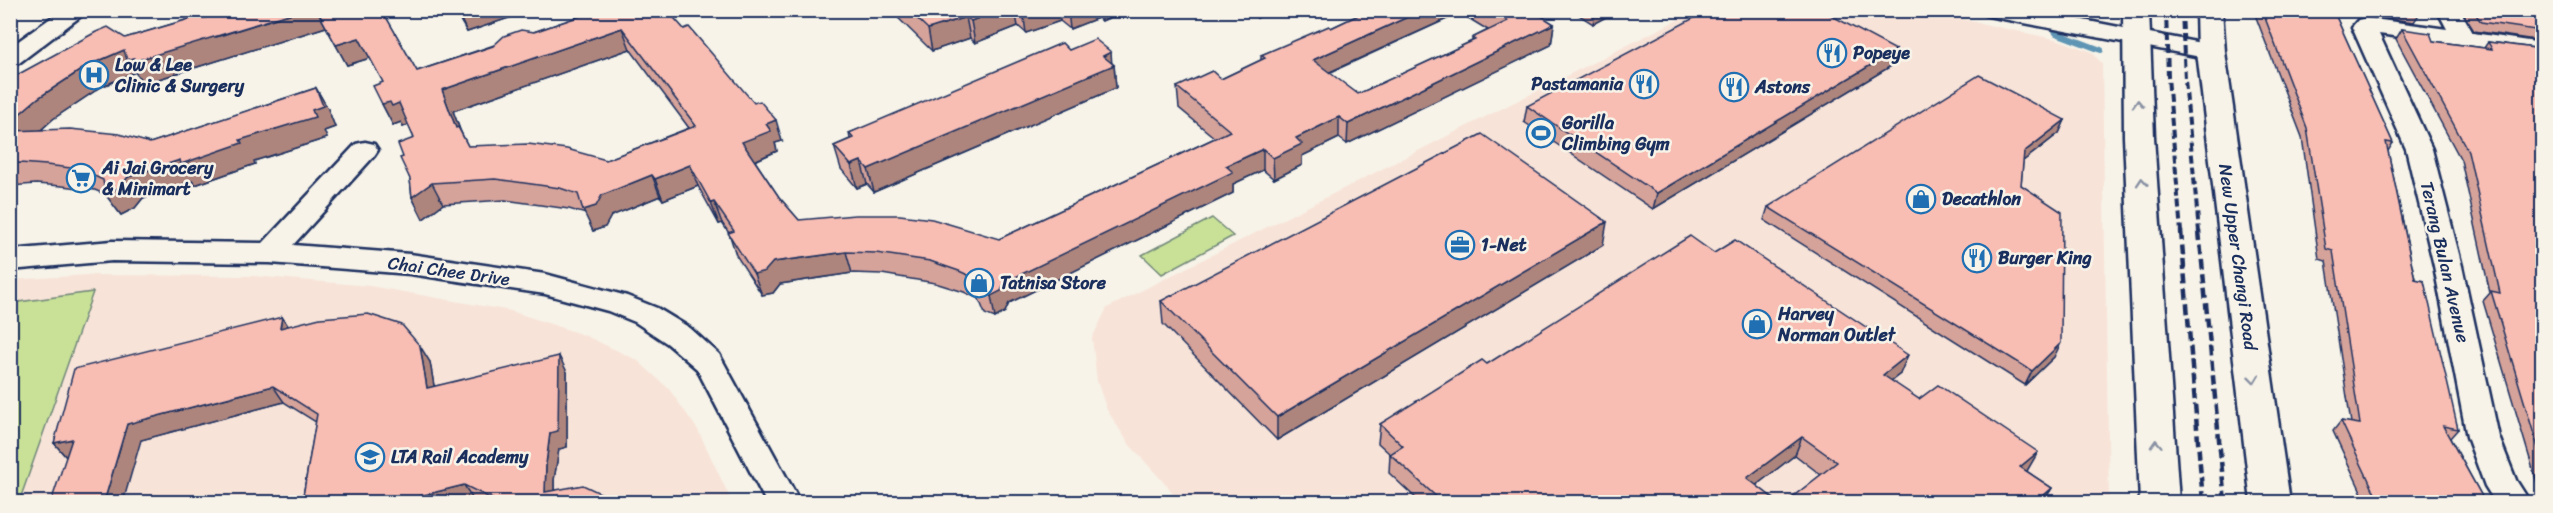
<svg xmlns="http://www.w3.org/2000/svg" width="2553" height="513" viewBox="0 0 2553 513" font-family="Sriracha,sans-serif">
	<rect width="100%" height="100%" fill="#f7f3e8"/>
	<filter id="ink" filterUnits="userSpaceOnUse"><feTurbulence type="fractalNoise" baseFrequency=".0167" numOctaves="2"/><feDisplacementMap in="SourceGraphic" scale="12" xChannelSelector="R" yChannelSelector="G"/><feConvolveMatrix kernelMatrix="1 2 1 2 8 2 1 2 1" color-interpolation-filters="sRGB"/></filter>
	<g filter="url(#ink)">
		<g fill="#f8e3d8">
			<polygon points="1695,11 1924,11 2059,40 2092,52 2102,64 2109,502 1177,502 1169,488 1129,444 1107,410 1097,381 1092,338 1107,308"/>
			<polygon points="88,275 254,276 370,286 511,311 584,335 637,360 669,389 698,430 732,502 11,502 11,280"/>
		</g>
		<g fill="#c8e197" stroke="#72887a" stroke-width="1.5">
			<polygon points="1212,218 1233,236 1162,274 1142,255"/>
			<polygon points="93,292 19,502 11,502 11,303"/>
		</g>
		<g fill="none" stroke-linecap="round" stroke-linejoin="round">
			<polyline stroke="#5f95b4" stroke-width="6" points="2054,28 2056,33 2101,50"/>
			<g stroke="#1b2f5e" stroke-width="5">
				<g id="minor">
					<polygon points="62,10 89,10 19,63 10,65 10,47"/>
					<polygon points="1982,10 2032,10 2211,45 2220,47 2223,52 2220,57 2211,59 1993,17 1985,15"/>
					<polygon points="2437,10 2460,10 2473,33 2542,43 2542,57 2379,34 2432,149 2462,266 2499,437 2516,480 2530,502 2495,502 2485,486 2467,437 2434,266 2406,149 2352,27 2358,20 2366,18 2447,29"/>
					<polygon points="365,142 374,144 378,150 374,156 293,245 410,254 545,274 627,296 657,308 690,328 719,354 800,502 766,502 697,369 668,344 635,322 608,311 545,294 410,274 270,263 112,261 10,270 10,250 112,241 263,243 356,144"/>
				</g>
			</g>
			<g stroke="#1b2f5e" stroke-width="5">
				<g id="major">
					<polygon points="2123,10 2149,10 2154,137 2179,502 2140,502 2124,137"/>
					<polygon points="2196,10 2222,10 2225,52 2290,502 2251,502 2197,52"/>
				</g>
			</g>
			<use href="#minor" fill="#f7f3e8" fill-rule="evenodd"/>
			<use href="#major" fill="#f7f3e8" fill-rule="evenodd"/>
			<g stroke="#1b2f5e" stroke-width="4" stroke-dasharray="8 4" stroke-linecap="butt">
				<polyline points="2166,10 2168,77 2181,232"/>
				<polyline points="2182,10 2185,80 2199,232"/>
			</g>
			<g stroke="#1b2f5e" stroke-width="4.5" stroke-dasharray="10 4.5" stroke-linecap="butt">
				<polyline points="2181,231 2203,502"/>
				<polyline points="2199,231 2225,502"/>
			</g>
		</g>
		<g fill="#d6a39a" stroke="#1b2f5e" stroke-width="1.5" fill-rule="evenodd">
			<path d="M185 10H207L209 17 382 10 417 71 598 10 782 141 775 143 777 151 755 161 779 197 799 220 999 239 1215 138 1179 108 1177 87 1221 79 1261 60V55L1331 28 1369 10H1532L1554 24 1551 45 1347 144 1339 138 1302 156V165L1274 179 1263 170 1233 184V193L1009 303 1005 312 995 318 985 314 979 299 964 292 935 283 882 274 852 273 780 284 773 293 762 295 736 255 729 233 722 223 719 224 698 186 663 200 660 196 611 216 605 227 593 231 586 214 569 209 505 200 443 204 423 219 412 197 410 179 403 157 414 138 408 125 403 127 401 122 393 125 382 104 383 82 370 58 347 65 326 27 149 82 147 79 141 80 135 72 101 87 53 119 41 130 150 143 316 88 328 109 335 127 324 131 327 138 254 161 255 164 195 185 193 181 143 198 135 208 121 215 106 195 95 190 62 186 36 184 10 186V79L125 38 202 15ZM1460 13 1488 30 1472 38V41L1358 94 1329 73ZM630 49 689 128 606 160 468 146 460 130 453 111Z"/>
			<polygon points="454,10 533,10 467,32"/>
			<polygon points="890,10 1131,10 1120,16 1118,14 1102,21 1098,18 1070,29 1060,21 1026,33 1018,26 975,43 970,38 932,51"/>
			<polygon points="1247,10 1275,10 1257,18"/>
			<polygon points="1571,10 1619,10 1593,24"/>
			<polygon points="2255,10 2333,10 2393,143 2388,151 2415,279 2458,429 2450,438 2485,502 2366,502 2333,431 2341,421 2351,423 2326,261 2319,259 2302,137 2254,12"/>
			<polygon points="2419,10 2420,13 2414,22 2385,18 2381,11"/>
			<polygon points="2461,10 2542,10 2542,41 2474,31"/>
			<polygon points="2402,29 2433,41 2484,48 2488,42 2542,49 2542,491 2537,483 2483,301 2490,293 2461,160 2396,39"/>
			<polygon points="1069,50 1112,63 1114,65 1116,88 874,192 867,184 857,188 841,169 834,146 850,139 849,133"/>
			<polygon points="1896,50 1891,66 1653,209 1524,122 1527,106"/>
			<polygon points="2065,120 2059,133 2023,161 2021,185 2054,357 2025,385 1764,220 1768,207"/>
			<polygon points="1603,245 1277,440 1163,324 1161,301"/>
			<polygon points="1714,253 1900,374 1891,381 2052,488 2043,502 1786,502 1821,475 1795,455 1756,485 1778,502 1420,502 1389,473 1390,454 1378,443 1380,424 1487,364"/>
			<polygon points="282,317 288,326 430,362 434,386 567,372 567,447 559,449 554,480 554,490 617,501 617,502 477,502 474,501 467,502 275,502 303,496 316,422 284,402 141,440 66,457 54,443"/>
		</g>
		<g fill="#ae857d" stroke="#1b2f5e" stroke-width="1.5">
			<polygon points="302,10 317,10 326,27 149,82 147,79 141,80 135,72 101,87 53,119 15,153 10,147 10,122 38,98 87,66 124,50 204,18 203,15 216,37"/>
			<polygon points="465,10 533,10 467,32 458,13"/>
			<polygon points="999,10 1015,10 1018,26 975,43 971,21"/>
			<polygon points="1025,10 1059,10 1060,21 1026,33 1023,11"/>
			<polygon points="1068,10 1098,10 1098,18 1070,29"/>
			<polygon points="1101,10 1117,10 1118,14 1102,21"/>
			<polygon points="1119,10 1131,10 1120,16"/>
			<polygon points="1257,10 1275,10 1257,18"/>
			<polygon points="1423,10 1461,10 1460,13 1312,80 1313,60"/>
			<polygon points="1619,10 1593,24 1595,11"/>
			<polygon points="966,17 970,38 932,51 928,29"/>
			<polygon points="1554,24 1551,45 1347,144 1348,124"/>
			<polygon points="622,28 630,49 453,111 467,149 456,128 442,90"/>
			<polygon points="359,38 370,58 347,65 336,45"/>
			<polygon points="1896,50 1891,66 1653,209 1657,193"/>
			<polygon points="1111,52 1112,66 1114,65 1116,88 874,192 868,169"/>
			<polygon points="316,88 328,109 335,127 324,131 327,138 254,161 255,164 195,185 193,181 143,198 135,208 121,215 105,194 128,177 240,140 312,110"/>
			<polygon points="390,102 399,103 410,124 403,127 401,122 393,125 382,104"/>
			<polygon points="1339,117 1339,138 1302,156 1302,165 1274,179 1273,158 1296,138"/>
			<polygon points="776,120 782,141 775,143 777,151 749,163 742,142 766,124"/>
			<polygon points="2065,120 2059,133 2018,165 2024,152"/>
			<polygon points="1263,149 1263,170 1233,184 1233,193 1009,303 1005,312 995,318 991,296 1005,282 1226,166"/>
			<polygon points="861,161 867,184 857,188 851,165"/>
			<polygon points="690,165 698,186 663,200 655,179"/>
			<polygon points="652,175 660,196 611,216 605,227 593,231 583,210 602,195"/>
			<polygon points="432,183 443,204 423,219 412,197"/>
			<polygon points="714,202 722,223 719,224 711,203"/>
			<polygon points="1607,222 1603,245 1277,440 1277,417"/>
			<polygon points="846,252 852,273 780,284 773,293 762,295 754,274 773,262"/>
			<polygon points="282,317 293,333 280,328"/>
			<polygon points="2061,343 2054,357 2025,385 2032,371"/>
			<polygon points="420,346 430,362 437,404 427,388"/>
			<polygon points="1908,355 1900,374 1875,393 1883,375"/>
			<polygon points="559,356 567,372 567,447 559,449 554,480 554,502 545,492 546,464 550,433"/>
			<polygon points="273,386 284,402 141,440 123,502 104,502 127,424"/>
			<polygon points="1802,437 1795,455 1741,497 1747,478"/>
			<polygon points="72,439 68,459 54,443"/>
			<polygon points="2038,452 2027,471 2010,486 2020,467"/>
			<polygon points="464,485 474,501 467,502 396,502"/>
			<polygon points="2052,488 2043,502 2036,502"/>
		</g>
		<g fill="#f9beb3" stroke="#1b2f5e" stroke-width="1.5" fill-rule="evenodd">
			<polygon points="229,10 302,10 135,61 134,58 127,60 124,50 87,66 38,98 10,122 10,79 17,75 96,32 108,27 125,38 203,15 204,18"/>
			<path d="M317 10H382L417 71 493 46 504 36 521 30 534 32 598 10H667L684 29 689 27 754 103 760 101 776 120 766 124 771 131 742 142 779 197 799 220 855 215H900L932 219 999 239 1230 131 1177 87 1212 71 1221 79 1265 58 1261 55 1329 26 1331 28 1369 10H1423L1313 60 1358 94 1475 40 1472 38 1508 21 1491 10H1532L1554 24 1348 124 1339 117 1296 138 1302 144 1273 158 1263 149 1226 166 1233 172 1005 282 1001 291 991 296 980 292 975 278 959 271 930 261 876 253 846 252 773 262 765 271 754 274 728 233 734 231 714 202 711 203 690 165 655 179 652 175 602 195 596 206 583 210 578 194 560 188 495 179 432 183 412 197 410 179 400 158 403 157 398 144 414 138 399 103 392 106 390 102 382 104 373 86 383 82 359 38 336 45ZM622 28 696 126 606 160 567 149 528 144 468 146 458 127 456 128 442 90Z"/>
			<polygon points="908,10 999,10 971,21 966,17 928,29"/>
			<polygon points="1709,10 1821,10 1896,50 1657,193 1527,106"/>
			<polygon points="2262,10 2333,10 2393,143 2386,142 2410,256 2415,279 2424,281 2458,429 2443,426 2485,502 2379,502 2341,421 2360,424 2333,251 2326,249 2307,128"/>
			<polygon points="2399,10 2419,10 2420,13"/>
			<polygon points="2473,10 2542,10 2542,31 2481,22"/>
			<polygon points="2402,29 2430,33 2433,41 2492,49 2488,42 2542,49 2542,461 2491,291 2500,293 2468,151"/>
			<polygon points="1095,39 1111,52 1103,56 1114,65 868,169 861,161 851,165 834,146 853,138 849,133 1062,43 1069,50"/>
			<polygon points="1979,75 2065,120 2024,152 2021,185 2062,212 2061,343 2032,371 1768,207"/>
			<polygon points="316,88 323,106 312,110 315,117 240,140 242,143 181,164 180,160 128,177 120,187 105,194 103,180 79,169 46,165 20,163 10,164 10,131 70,129 119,134 150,143"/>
			<polygon points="1482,134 1607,222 1277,417 1161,301"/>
			<polygon points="1690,236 1714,253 1735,240 1908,355 1883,375 1919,399 1938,385 2038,452 2020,467 2052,488 2036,502 1786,502 1837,462 1802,437 1747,478 1778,502 1541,502 1539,501 1537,502 1442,502 1390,454 1403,446 1380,424 1482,360 1487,364"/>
			<polygon points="368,314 402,325 420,346 427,388 559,356 558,431 550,433 546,464 545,492 583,485 617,501 615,502 498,502 464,485 396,502 275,502 303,496 317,414 273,386 127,424 104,502 51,502 72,439 54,443 74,369 282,317 280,328 320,318"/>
		</g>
		<defs><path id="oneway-chevron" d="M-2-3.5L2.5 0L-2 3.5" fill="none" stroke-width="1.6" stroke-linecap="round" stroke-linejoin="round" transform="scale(1.5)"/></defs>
		<g stroke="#8991a3">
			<use href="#oneway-chevron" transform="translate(2138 104) rotate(-92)"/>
			<use href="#oneway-chevron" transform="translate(2142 182) rotate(-94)"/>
			<use href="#oneway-chevron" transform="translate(2254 379) rotate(83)"/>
			<use href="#oneway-chevron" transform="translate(2156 444) rotate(-93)"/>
		</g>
	</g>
	<defs>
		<g id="restaurant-ring" transform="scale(1.5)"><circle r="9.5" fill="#f7f3e8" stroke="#1f6fb2" stroke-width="1.5"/><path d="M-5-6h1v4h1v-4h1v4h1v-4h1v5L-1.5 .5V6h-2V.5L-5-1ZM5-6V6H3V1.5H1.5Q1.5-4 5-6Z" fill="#1f6fb2"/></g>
		<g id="hospital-ring" transform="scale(1.5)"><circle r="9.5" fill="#f7f3e8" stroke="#1f6fb2" stroke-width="1.5"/><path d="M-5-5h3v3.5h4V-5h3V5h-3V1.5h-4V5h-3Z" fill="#1f6fb2"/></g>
		<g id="stadium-ring" transform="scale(1.5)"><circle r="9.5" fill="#f7f3e8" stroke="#1f6fb2" stroke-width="1.5"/><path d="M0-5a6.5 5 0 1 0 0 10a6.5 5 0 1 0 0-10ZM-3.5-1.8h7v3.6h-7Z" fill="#1f6fb2"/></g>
		<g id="supermarket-ring" transform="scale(1.5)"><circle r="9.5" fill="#f7f3e8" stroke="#1f6fb2" stroke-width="1.5"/><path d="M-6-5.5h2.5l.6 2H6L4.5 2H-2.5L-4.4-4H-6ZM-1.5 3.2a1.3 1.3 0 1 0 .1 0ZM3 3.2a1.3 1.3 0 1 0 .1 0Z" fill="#1f6fb2"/></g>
		<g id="shop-ring" transform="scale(1.5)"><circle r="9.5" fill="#f7f3e8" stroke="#1f6fb2" stroke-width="1.5"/><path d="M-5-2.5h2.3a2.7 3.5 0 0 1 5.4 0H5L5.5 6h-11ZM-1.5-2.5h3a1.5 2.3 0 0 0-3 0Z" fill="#1f6fb2"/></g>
		<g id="office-ring" transform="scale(1.5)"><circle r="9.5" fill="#f7f3e8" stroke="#1f6fb2" stroke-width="1.5"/><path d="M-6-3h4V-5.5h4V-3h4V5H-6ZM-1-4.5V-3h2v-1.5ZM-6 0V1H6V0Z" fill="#1f6fb2"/></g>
		<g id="school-ring" transform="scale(1.5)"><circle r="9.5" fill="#f7f3e8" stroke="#1f6fb2" stroke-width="1.5"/><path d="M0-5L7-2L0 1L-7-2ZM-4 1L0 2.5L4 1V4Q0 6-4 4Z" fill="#1f6fb2"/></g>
	</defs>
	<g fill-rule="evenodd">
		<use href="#restaurant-ring" x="1832" y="53"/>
		<use href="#hospital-ring" x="94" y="75"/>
		<use href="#restaurant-ring" x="1644" y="84"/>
		<use href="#restaurant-ring" x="1734" y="87"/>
		<use href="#stadium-ring" x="1541" y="133"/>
		<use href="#supermarket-ring" x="81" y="178"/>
		<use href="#shop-ring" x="1921" y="199"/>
		<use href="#office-ring" x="1460" y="245"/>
		<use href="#restaurant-ring" x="1977" y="258"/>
		<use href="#shop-ring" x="979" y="283"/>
		<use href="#shop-ring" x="1757" y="324"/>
		<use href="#school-ring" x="370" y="457"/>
	</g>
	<g text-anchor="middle" stroke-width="5" stroke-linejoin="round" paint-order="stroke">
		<g font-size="18" font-weight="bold" fill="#1b2f5e" stroke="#f7f3e8" text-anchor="start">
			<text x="1853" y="59">Popeye</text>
			<text x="115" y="71">Low &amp; Lee<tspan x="115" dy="21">Clinic &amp; Surgery</tspan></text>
			<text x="1623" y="90" text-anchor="end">Pastamania</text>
			<text x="1755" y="93">Astons</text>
			<text x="1562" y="129">Gorilla<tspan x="1562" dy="21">Climbing Gym</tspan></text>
			<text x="102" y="174">Ai Jai Grocery<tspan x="102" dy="21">&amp; Minimart</tspan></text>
			<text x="1942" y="205">Decathlon</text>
			<text x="1481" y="251">1-Net</text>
			<text x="1998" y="264">Burger King</text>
			<text x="1000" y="289">Tatnisa Store</text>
			<text x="1778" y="320">Harvey<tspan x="1778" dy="21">Norman Outlet</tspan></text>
			<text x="391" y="463">LTA Rail Academy</text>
		</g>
		<g font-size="18" fill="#1b2f5e" stroke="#f7f3e8">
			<text transform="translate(2238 257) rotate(82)" y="6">New Upper Changi Road</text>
			<text transform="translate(2445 262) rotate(77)" y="6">Terang Bulan Avenue</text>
			<text transform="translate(449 271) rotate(8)" y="6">Chai Chee Drive</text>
		</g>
	</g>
	<rect width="2553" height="513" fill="none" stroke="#f7f3e8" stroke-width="36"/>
	<rect x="18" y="18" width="2517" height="477" fill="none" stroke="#1b2f5e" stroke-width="2" filter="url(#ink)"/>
</svg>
